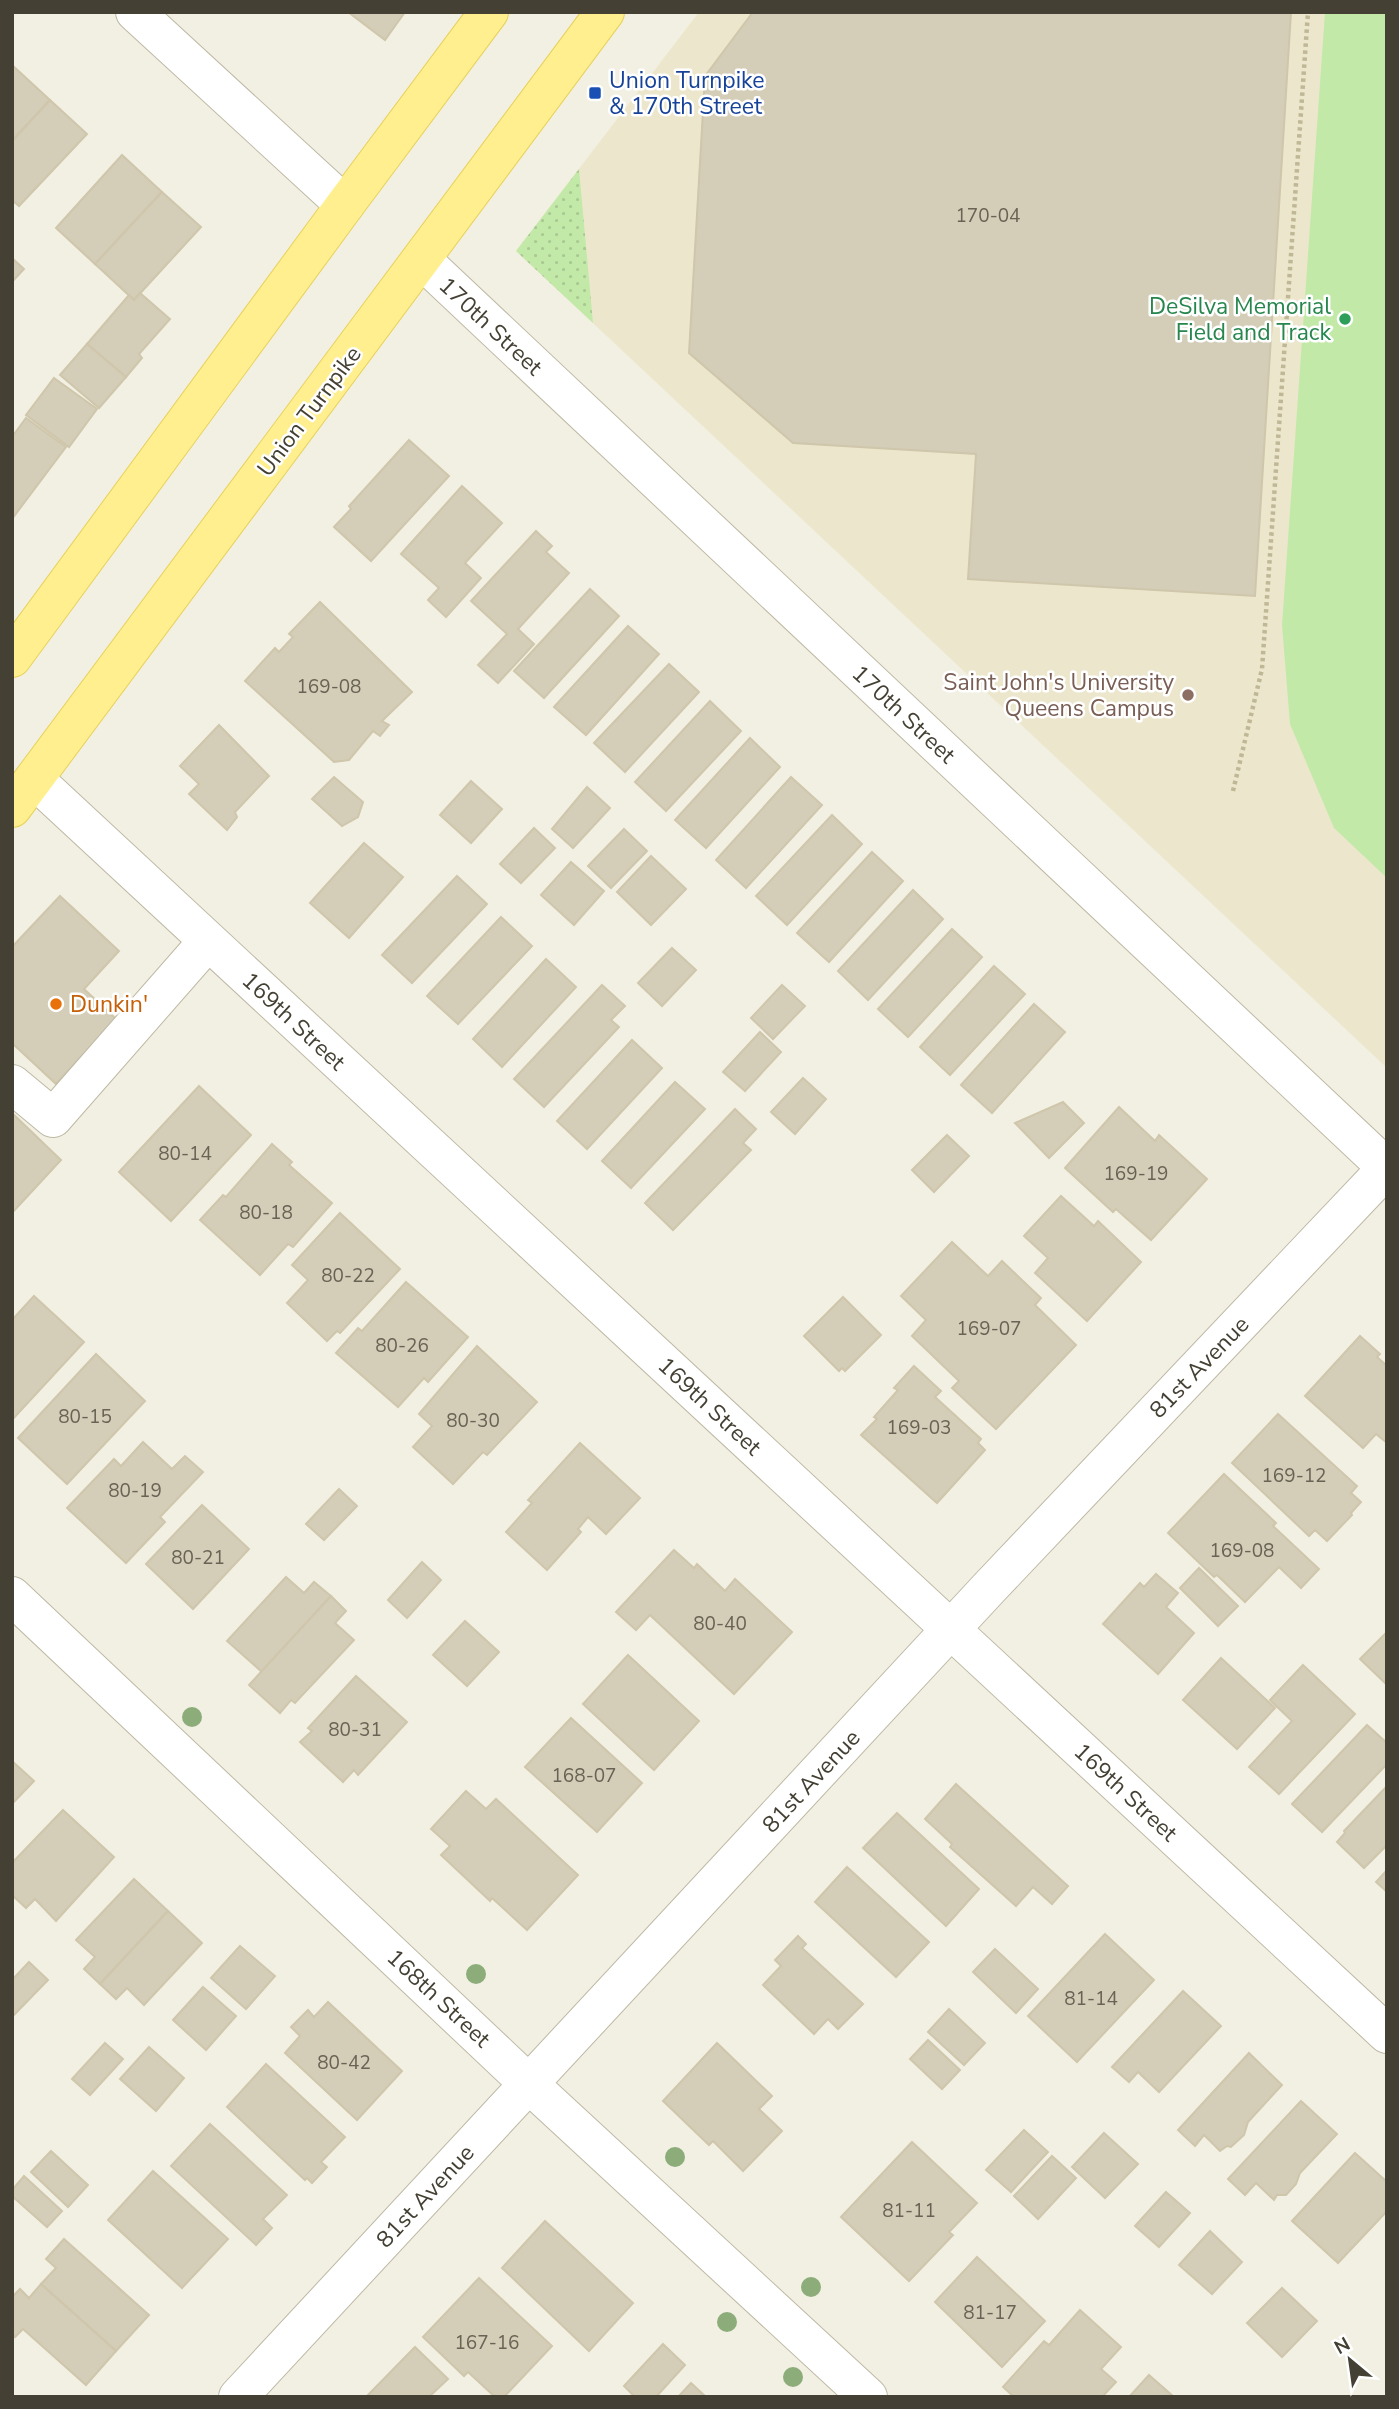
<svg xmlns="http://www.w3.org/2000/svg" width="1399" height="2409" viewBox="0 0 1399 2409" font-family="'Nunito Sans',sans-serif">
	<defs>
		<pattern id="green-dots" width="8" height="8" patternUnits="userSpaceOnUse" patternTransform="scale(1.75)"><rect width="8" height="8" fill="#c3e9a9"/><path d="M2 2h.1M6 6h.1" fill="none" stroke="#a9c992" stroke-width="1.8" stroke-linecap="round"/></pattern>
	</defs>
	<rect width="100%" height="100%" fill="#f2f0e2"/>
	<polygon fill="#ece7cc" points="699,12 1387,12 1387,1068 516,251"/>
	<polygon fill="url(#green-dots)" points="579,169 593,323 516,251"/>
	<polygon fill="#c3e9a9" points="1325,12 1387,12 1387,878 1334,828 1290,724 1282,625"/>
	<g fill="#d4cdb8" stroke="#cfc6ab" stroke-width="2">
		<polygon points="348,12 405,12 385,40"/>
		<polygon points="753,12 1291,12 1255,596 968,579 976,454 793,443 689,353 705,76"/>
		<polygon points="12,65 50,100 12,141"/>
		<polygon points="50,100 87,134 19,206 12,200 12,141"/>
		<polygon points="122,155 162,192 95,264 56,228"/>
		<polygon points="162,192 201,227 134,300 95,264"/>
		<polygon points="12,258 24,269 12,282"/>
		<polygon points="140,293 170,319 139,354 142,358 126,377 87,344 129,295 134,300"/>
		<polygon points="87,344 126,377 99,408 60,375"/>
		<polygon points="54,378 97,409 69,447 26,415"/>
		<polygon points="26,418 66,447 12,519 12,437"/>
		<polygon points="409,440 449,476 371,561 334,527 351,509 349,506"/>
		<polygon points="462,486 502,523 465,563 481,578 446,617 428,600 439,588 401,554"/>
		<polygon points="536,531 552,546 546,552 569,573 518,629 534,644 498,683 478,665 507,634 471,601"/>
		<polygon points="590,589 619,616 544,698 514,671"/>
		<polygon points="320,602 412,692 382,721 389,725 380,736 373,731 349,760 334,762 245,681 275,648 279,652 293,637 289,634"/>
		<polygon points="628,626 659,654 586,735 554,707"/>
		<polygon points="669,664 699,692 625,772 594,743"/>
		<polygon points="710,701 741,731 666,811 635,782"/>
		<polygon points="219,725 269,776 235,812 237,817 227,830 189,794 199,784 180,766"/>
		<polygon points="750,738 780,767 706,848 675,820"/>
		<polygon points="334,777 363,802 358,817 342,826 312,799"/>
		<polygon points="791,777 822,805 746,888 716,860"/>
		<polygon points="471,781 502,809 471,843 440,815"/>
		<polygon points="587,787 610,808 573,848 552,829"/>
		<polygon points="832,815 862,844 787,925 756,896"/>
		<polygon points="534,828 555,848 521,883 500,864"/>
		<polygon points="624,829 647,851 611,888 588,866"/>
		<polygon points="364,843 403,877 349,938 310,903"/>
		<polygon points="872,852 903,881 829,962 797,933"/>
		<polygon points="651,856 686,889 651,925 617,892"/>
		<polygon points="571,862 604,891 574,925 541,895"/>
		<polygon points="457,876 487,904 412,983 382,955"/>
		<polygon points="913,890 943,919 868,1000 838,971"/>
		<polygon points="60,896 119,951 84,989 116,1019 56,1084 12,1043 12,947"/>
		<polygon points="501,917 532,946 458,1024 427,996"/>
		<polygon points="952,929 982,957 908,1037 878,1009"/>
		<polygon points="672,948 696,970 662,1006 638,983"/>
		<polygon points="546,959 576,987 502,1067 473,1039"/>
		<polygon points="994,966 1025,994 950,1075 920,1047"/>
		<polygon points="602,985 625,1006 611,1020 619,1027 544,1107 514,1079"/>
		<polygon points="782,985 805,1006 773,1039 751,1018"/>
		<polygon points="1034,1004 1065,1032 992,1113 961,1085"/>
		<polygon points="760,1032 781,1052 745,1091 723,1072"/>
		<polygon points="632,1040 662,1068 587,1149 557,1121"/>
		<polygon points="803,1078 826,1099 795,1134 771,1112"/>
		<polygon points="675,1082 705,1109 631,1188 602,1161"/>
		<polygon points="199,1086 251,1135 171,1221 119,1172"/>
		<polygon points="1063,1102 1084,1123 1049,1158 1015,1123"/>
		<polygon points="1119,1107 1155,1141 1159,1135 1207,1179 1151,1240 1116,1209 1113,1212 1065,1168"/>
		<polygon points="735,1109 756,1129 743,1143 751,1150 673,1230 645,1203"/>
		<polygon points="12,1113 61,1160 12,1213"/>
		<polygon points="947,1135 969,1156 934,1192 912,1170"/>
		<polygon points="272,1144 292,1162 289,1165 332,1203 293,1247 288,1244 260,1275 200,1220 223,1195 226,1197"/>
		<polygon points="1061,1196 1094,1226 1098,1221 1141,1262 1087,1321 1035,1273 1048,1258 1024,1236"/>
		<polygon points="340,1213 400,1269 340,1333 337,1331 327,1341 287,1303 308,1280 292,1265"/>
		<polygon points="952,1242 988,1276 1002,1261 1041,1298 1035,1305 1076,1345 996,1429 952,1388 959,1381 912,1336 926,1320 901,1296"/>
		<polygon points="406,1282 468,1337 428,1382 424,1378 398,1407 336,1353 358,1328 362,1331"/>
		<polygon points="34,1296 84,1342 12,1420 12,1320"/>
		<polygon points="843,1297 881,1335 845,1371 842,1368 839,1371 804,1336"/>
		<polygon points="1360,1336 1380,1354 1377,1357 1387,1366 1387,1443 1376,1434 1363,1448 1305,1396"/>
		<polygon points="477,1346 537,1402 487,1455 483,1452 453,1484 413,1447 432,1426 419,1414"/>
		<polygon points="96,1354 145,1401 67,1484 18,1438"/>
		<polygon points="914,1366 941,1391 935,1397 981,1439 978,1443 985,1450 937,1503 861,1435 877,1419 874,1417 898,1390 894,1388"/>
		<polygon points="1278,1414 1357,1486 1351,1493 1361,1502 1351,1513 1352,1515 1327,1541 1315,1530 1309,1536 1232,1463"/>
		<polygon points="143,1442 172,1469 185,1456 203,1472 160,1517 165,1522 126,1563 67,1508 114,1459 121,1466"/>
		<polygon points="580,1443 640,1498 606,1534 588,1517 578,1529 581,1532 547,1570 506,1532 532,1503 528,1500"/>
		<polygon points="1224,1474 1276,1523 1273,1526 1319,1569 1301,1588 1279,1567 1245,1602 1217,1575 1214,1577 1168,1533"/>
		<polygon points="339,1489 357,1506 324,1540 306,1524"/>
		<polygon points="202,1505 249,1549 193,1609 146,1564"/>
		<polygon points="674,1550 694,1568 697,1564 725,1591 735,1579 792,1632 734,1694 650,1615 636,1630 616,1612"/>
		<polygon points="422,1562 441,1580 407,1618 388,1600"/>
		<polygon points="1199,1568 1238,1606 1218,1626 1180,1588"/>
		<polygon points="1156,1574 1178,1593 1166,1607 1194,1633 1158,1674 1103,1624 1140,1583 1144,1587"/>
		<polygon points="286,1577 304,1593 314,1582 331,1596 262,1672 227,1641"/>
		<polygon points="331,1596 346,1611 335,1623 354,1640 295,1703 291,1700 280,1713 249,1685"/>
		<polygon points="465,1621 499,1652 467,1686 433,1655"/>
		<polygon points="1387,1632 1387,1685 1360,1659"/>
		<polygon points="628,1655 699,1721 654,1770 583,1704"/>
		<polygon points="1221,1658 1275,1708 1237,1749 1183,1700"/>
		<polygon points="1303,1665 1355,1714 1279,1794 1249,1767 1292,1721 1270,1700"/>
		<polygon points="356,1676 407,1722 358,1775 354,1770 343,1782 300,1742 312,1731 308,1728"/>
		<polygon points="571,1718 642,1783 597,1832 525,1767"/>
		<polygon points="1367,1725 1387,1743 1387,1764 1322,1832 1292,1804"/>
		<polygon points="12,1761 34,1781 12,1804"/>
		<polygon points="956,1784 1068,1886 1052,1904 1033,1887 1016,1906 950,1847 952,1844 925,1819"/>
		<polygon points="1387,1786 1387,1845 1364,1868 1337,1842 1345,1833 1344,1831"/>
		<polygon points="466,1791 486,1809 496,1799 578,1875 527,1930 492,1898 490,1901 441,1855 450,1846 431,1829"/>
		<polygon points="63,1810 114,1857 56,1921 35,1899 26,1908 12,1895 12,1863"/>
		<polygon points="897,1813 979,1889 946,1926 863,1848"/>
		<polygon points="847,1867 929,1942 896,1977 815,1902"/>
		<polygon points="1387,1870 1387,1892 1376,1882"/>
		<polygon points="134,1879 168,1911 100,1984 84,1969 95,1957 76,1940"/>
		<polygon points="168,1911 202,1943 144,2005 127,1988 116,1999 100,1984"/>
		<polygon points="1105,1934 1154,1980 1077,2062 1028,2016"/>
		<polygon points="798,1936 806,1944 802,1948 863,2004 838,2029 828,2019 814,2034 763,1985 781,1966 775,1960"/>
		<polygon points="240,1946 275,1976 246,2009 211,1978"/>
		<polygon points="995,1949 1038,1989 1016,2013 973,1972"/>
		<polygon points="29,1962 48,1980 12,2017 12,1980"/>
		<polygon points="203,1987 236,2016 206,2050 173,2020"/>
		<polygon points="1183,1991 1221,2026 1159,2092 1138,2072 1129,2082 1112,2067"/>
		<polygon points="328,2002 402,2071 357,2120 285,2053 300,2036 291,2027 308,2010 314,2017"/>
		<polygon points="949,2009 985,2043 964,2065 928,2032"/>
		<polygon points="928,2040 960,2070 942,2089 910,2059"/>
		<polygon points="105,2043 123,2059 90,2095 72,2079"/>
		<polygon points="717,2043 772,2096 759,2109 782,2131 743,2171 713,2141 709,2145 663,2101"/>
		<polygon points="149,2047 184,2078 156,2111 120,2079"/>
		<polygon points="1249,2053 1282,2085 1248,2122 1244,2135 1231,2147 1227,2146 1220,2151 1204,2135 1195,2146 1178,2130"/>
		<polygon points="266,2064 345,2137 321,2162 327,2167 312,2183 307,2178 305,2180 227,2107"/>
		<polygon points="1301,2101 1337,2134 1300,2173 1296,2184 1286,2195 1277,2195 1274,2200 1256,2183 1245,2195 1228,2179"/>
		<polygon points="210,2124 287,2195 263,2219 272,2228 256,2245 171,2166"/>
		<polygon points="1024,2130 1048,2152 1011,2192 986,2170"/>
		<polygon points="1104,2133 1138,2164 1105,2198 1072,2167"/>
		<polygon points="912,2142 977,2203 949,2232 953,2235 909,2281 841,2217"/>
		<polygon points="51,2151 88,2185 68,2207 31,2172"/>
		<polygon points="1355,2153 1387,2182 1387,2211 1338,2263 1292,2221"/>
		<polygon points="1052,2156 1076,2178 1038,2219 1014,2196"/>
		<polygon points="153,2171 228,2239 182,2288 108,2220"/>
		<polygon points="24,2176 62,2211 47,2227 12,2196 12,2190"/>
		<polygon points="1166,2192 1190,2213 1159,2247 1135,2226"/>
		<polygon points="545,2221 633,2303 589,2351 502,2268"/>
		<polygon points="1210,2231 1242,2262 1212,2294 1179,2265"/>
		<polygon points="64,2239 149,2315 116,2351 41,2284 56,2268 46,2259"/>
		<polygon points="977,2257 1045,2321 1002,2367 935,2302"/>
		<polygon points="479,2278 552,2346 504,2397 495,2397 468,2372 464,2376 423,2337"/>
		<polygon points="41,2284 116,2351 86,2385 23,2329 15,2337 12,2334 12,2297 20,2289 29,2298"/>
		<polygon points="1282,2288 1317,2321 1282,2357 1247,2323"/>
		<polygon points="1080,2310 1121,2347 1101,2369 1116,2382 1102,2397 1014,2397 1003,2387 1044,2341 1049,2345"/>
		<polygon points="663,2344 685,2365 656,2397 635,2397 624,2386"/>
		<polygon points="415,2347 448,2379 431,2395 433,2397 366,2397"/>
		<polygon points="1149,2375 1174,2397 1129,2397"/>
		<polygon points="691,2383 706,2397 678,2397"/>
	</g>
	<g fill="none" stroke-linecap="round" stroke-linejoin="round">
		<g stroke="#beb9a5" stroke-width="40">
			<g id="minor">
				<polyline points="135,12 345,205"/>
				<polyline points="422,260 1387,1168"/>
				<polyline points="34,779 1387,2034"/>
				<polyline points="12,1084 53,1118 208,941"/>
				<polyline points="12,1596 529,2084 868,2397"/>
				<polyline points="238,2397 989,1588 1387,1168"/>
			</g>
		</g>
		<g stroke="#e8d15b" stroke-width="40">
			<g id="major">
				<polyline points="12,658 345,205 489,12"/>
				<polyline points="12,808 605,12"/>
			</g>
		</g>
		<polyline stroke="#c0b796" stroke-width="4.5" stroke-dasharray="3.5 3.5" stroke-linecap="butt" points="1233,791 1262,669 1308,12"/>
		<use href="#minor" stroke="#fff" stroke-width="38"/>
		<use href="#major" stroke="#ffef8f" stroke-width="38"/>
	</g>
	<g fill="#8cad7a">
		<circle cx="192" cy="1717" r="10"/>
		<circle cx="476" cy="1974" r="10"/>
		<circle cx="675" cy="2157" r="10"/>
		<circle cx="811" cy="2287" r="10"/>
		<circle cx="727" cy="2322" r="10"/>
		<circle cx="793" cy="2377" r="10"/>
	</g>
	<rect fill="#1a4fb4" stroke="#fff" stroke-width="2.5" x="588" y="86" width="14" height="14" rx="3.5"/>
	<circle fill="#2e9e5b" stroke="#fff" stroke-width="2.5" cx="1345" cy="319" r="7"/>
	<circle fill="#8d6e63" stroke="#fff" stroke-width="2.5" cx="1188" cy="695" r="7"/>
	<circle fill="#e8710a" stroke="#fff" stroke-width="2.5" cx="56" cy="1004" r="7"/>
	<g text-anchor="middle" stroke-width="5" stroke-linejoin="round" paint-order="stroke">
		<g font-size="19" fill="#686354">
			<text x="988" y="222">170-04</text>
			<text x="329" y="693">169-08</text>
			<text x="185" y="1160">80-14</text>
			<text x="1136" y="1180">169-19</text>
			<text x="266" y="1219">80-18</text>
			<text x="348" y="1282">80-22</text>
			<text x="989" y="1335">169-07</text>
			<text x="402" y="1352">80-26</text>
			<text x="85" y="1423">80-15</text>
			<text x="473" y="1427">80-30</text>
			<text x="919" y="1434">169-03</text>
			<text x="1294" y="1482">169-12</text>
			<text x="135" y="1497">80-19</text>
			<text x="1242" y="1557">169-08</text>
			<text x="198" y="1564">80-21</text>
			<text x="720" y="1630">80-40</text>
			<text x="355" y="1736">80-31</text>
			<text x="584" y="1782">168-07</text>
			<text x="1091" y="2005">81-14</text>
			<text x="344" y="2069">80-42</text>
			<text x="909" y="2217">81-11</text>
			<text x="990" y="2319">81-17</text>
			<text x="487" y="2349">167-16</text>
		</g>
		<g font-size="23" fill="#164399" stroke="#fff" text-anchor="start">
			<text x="609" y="88">Union Turnpike<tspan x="609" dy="26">&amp; 170th Street</tspan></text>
		</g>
		<g font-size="23" fill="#27864d" stroke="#fff" text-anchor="end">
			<text x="1331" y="314">DeSilva Memorial<tspan x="1331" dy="26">Field and Track</tspan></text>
		</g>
		<g font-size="23" fill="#444033" stroke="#fff">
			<text transform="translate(491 326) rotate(43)" y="8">170th Street</text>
			<text transform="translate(309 411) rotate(-53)" y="8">Union Turnpike</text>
			<text transform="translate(904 714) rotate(43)" y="8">170th Street</text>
			<text transform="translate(294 1021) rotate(43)" y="8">169th Street</text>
			<text transform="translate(1199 1367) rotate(-46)" y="8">81st Avenue</text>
			<text transform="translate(710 1406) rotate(43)" y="8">169th Street</text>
			<text transform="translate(811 1781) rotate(-47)" y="8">81st Avenue</text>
			<text transform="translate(1126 1792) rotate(43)" y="8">169th Street</text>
			<text transform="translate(439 1998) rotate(43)" y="8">168th Street</text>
			<text transform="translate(425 2196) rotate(-47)" y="8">81st Avenue</text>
		</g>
		<g font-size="23" fill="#785e54" stroke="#fff" text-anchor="end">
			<text x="1174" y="690">Saint John's University<tspan x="1174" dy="26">Queens Campus</tspan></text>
		</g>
		<g font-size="23" fill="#c56008" stroke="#fff" text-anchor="start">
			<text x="70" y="1012">Dunkin'</text>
		</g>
	</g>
	<rect width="1399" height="2409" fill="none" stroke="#444033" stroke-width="28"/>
	<g transform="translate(1350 2360) rotate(331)" stroke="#ffffff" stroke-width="5" paint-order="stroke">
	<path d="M0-5L12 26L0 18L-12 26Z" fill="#444033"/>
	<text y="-10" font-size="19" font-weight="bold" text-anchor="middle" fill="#444033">N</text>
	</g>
</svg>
